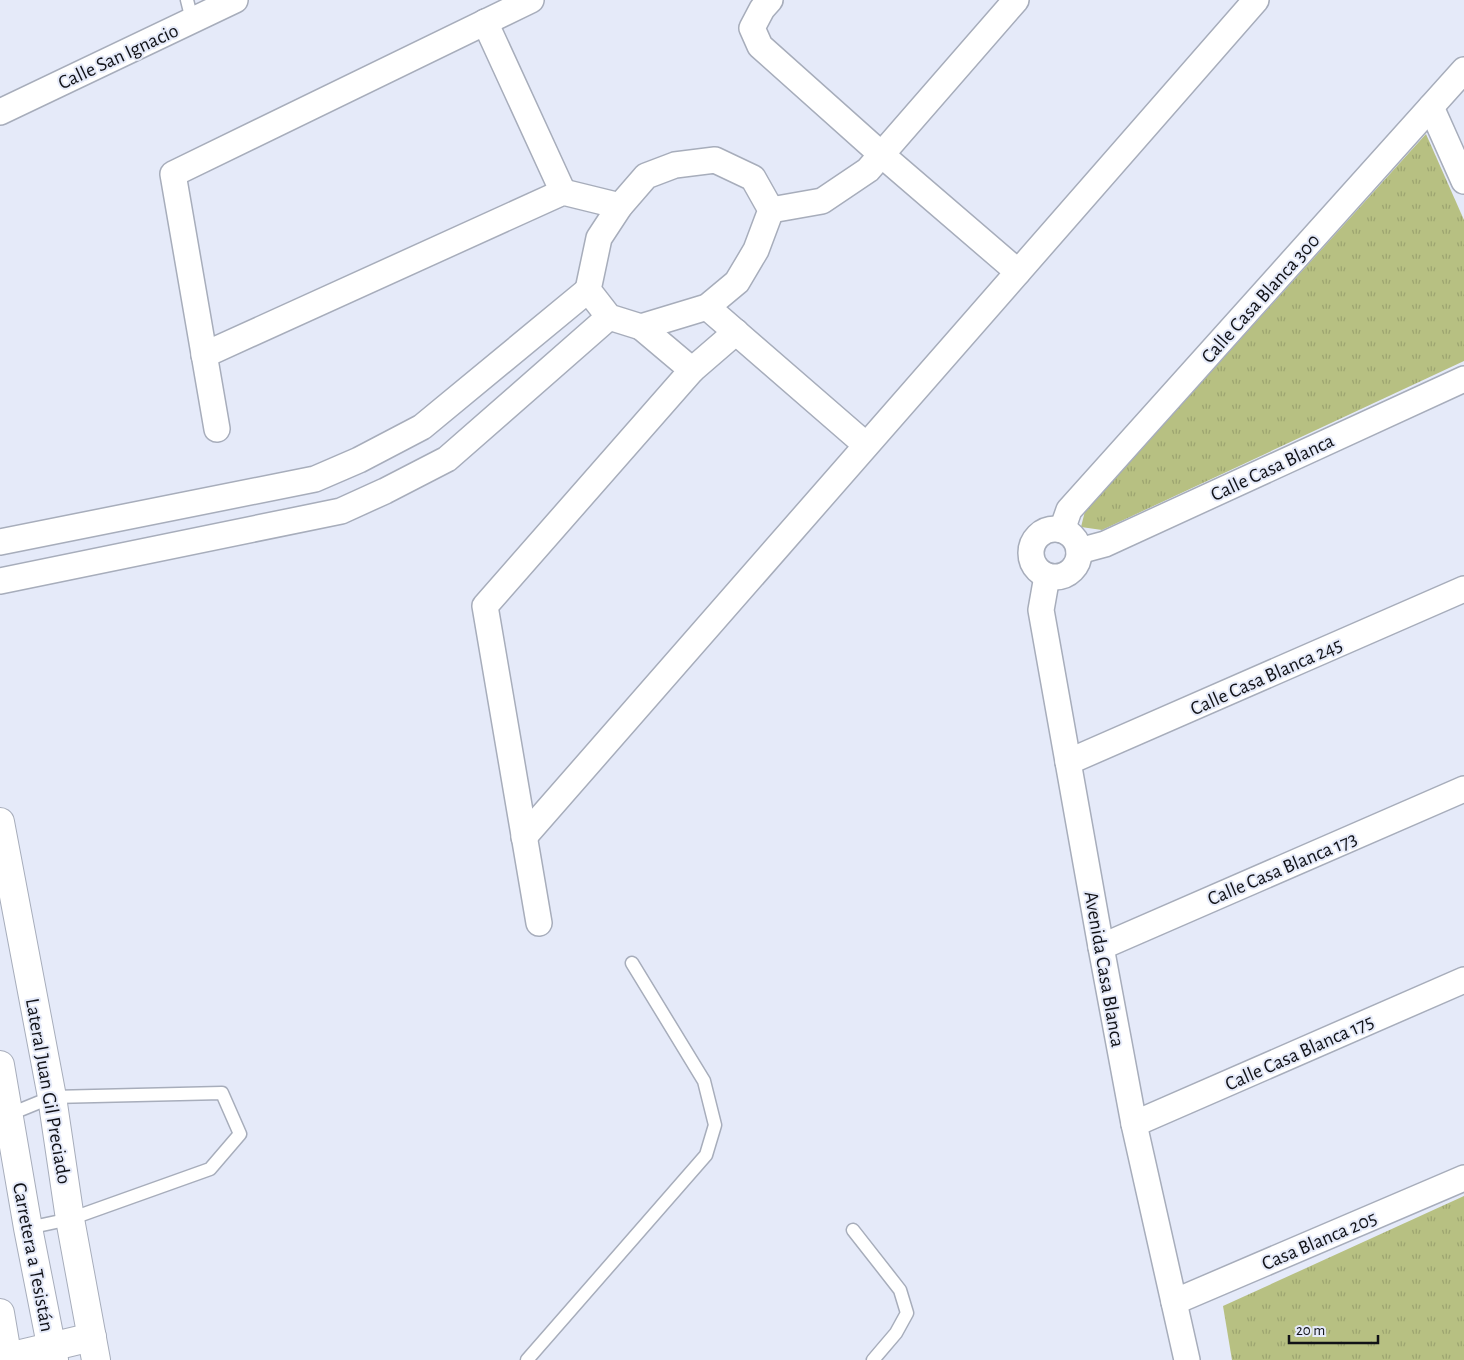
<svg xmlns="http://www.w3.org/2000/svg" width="1464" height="1360" viewBox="0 0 1464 1360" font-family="'Alegreya Sans',sans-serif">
	<defs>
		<pattern id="grass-tufts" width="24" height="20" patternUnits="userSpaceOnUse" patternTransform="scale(1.25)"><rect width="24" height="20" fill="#b7c082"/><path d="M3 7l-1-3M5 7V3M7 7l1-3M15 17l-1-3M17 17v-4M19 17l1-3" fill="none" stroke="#9ca470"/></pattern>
	</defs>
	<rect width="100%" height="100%" fill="#e5eaf9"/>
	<g fill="url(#grass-tufts)">
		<polygon points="1426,134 1464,220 1464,361 1102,530 1081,527 1085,511"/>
		<polygon points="1464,1196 1464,1360 1232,1360 1223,1306"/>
	</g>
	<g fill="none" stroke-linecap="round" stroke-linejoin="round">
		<g stroke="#a7adbb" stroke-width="15">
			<g id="lane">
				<polyline points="187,0 192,20"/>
				<polyline points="8,1115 52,1097 222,1093 240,1134 210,1169 70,1219 28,1228"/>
				<polyline points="853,1230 900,1290 907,1313 896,1333 873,1360"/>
				<polyline points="527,1360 706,1155 715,1125 704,1081 632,963"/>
			</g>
		</g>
		<g stroke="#a7adbb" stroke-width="28">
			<g id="street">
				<polyline points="770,0 762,9 752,28 760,46 882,155 1018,272"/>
				<polyline points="485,22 563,192"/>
				<polyline points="1431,107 1464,181"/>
				<polyline points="0,112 235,0"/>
				<polygon points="715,160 753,178 771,210 756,250 737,282 707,307 641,327 609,317 588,290 599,238 620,206 646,176 675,165"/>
				<polyline points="771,210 822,201 868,170 1016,0"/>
				<polyline points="707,307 866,445"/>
				<polyline points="204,355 563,192 620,206"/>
				<polyline points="692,370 736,332"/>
				<polyline points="217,429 173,174 531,0"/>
				<circle cx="1055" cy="553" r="24"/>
				<polyline points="1062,530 1069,510 1464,70"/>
				<polyline points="0,542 315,479 359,460 422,427 588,290"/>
				<polyline points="1079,551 1105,544 1464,379"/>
				<polyline points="1047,576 1041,610 1101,947 1134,1124 1187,1360"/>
				<polyline points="0,581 341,511 385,491 447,459 609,317"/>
				<polyline points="1068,762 1464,589"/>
				<polyline points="524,837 1256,0"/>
				<polyline points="539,923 485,606 692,370 641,327"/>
				<polyline points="1101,947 1464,789"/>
				<polyline points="1134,1124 1464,980"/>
				<polyline points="1174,1302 1464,1178"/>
			</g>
		</g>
		<g stroke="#a7adbb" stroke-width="30">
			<g id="secondary">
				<polyline points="0,822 52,1097 70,1219 96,1360"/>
				<polyline points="0,1359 92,1337"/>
			</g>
		</g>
		<g stroke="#a7adbb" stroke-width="30">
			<g id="primary">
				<polyline points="0,1065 28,1228 54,1360"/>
				<polyline points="0,1313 8,1360"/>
			</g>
		</g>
		<use href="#lane" stroke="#fff" stroke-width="12"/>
		<use href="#street" stroke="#fff" stroke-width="25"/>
		<use href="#secondary" stroke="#fff" stroke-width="28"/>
		<use href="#primary" stroke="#fff" stroke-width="28"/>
	</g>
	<g text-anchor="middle" stroke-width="4" stroke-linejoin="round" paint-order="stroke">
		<g font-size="20" fill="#111217" stroke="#e5eaf9">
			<text transform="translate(118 56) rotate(-25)" y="7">Calle San Ignacio</text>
			<text transform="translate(1260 298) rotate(-48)" y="7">Calle Casa Blanca 300</text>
			<text transform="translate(1272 467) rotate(-25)" y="7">Calle Casa Blanca</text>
			<text transform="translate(1266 676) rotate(-24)" y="7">Calle Casa Blanca 245</text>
			<text transform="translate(1282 868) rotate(-23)" y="7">Calle Casa Blanca 173</text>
			<text transform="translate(1105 969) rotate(80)" y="7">Avenida Casa Blanca</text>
			<text transform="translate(1299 1052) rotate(-24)" y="7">Calle Casa Blanca 175</text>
			<text transform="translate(49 1091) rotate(80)" y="7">Lateral Juan Gil Preciado</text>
			<text transform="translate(1319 1240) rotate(-23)" y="7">Casa Blanca 205</text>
			<text transform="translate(34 1257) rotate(79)" y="7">Carretera a Tesistán</text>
		</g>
	</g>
	<path d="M1289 1335v8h89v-8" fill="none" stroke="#111217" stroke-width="2.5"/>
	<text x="1296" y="1335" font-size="15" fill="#111217" stroke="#e5eaf9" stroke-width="4" paint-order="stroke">20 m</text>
</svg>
